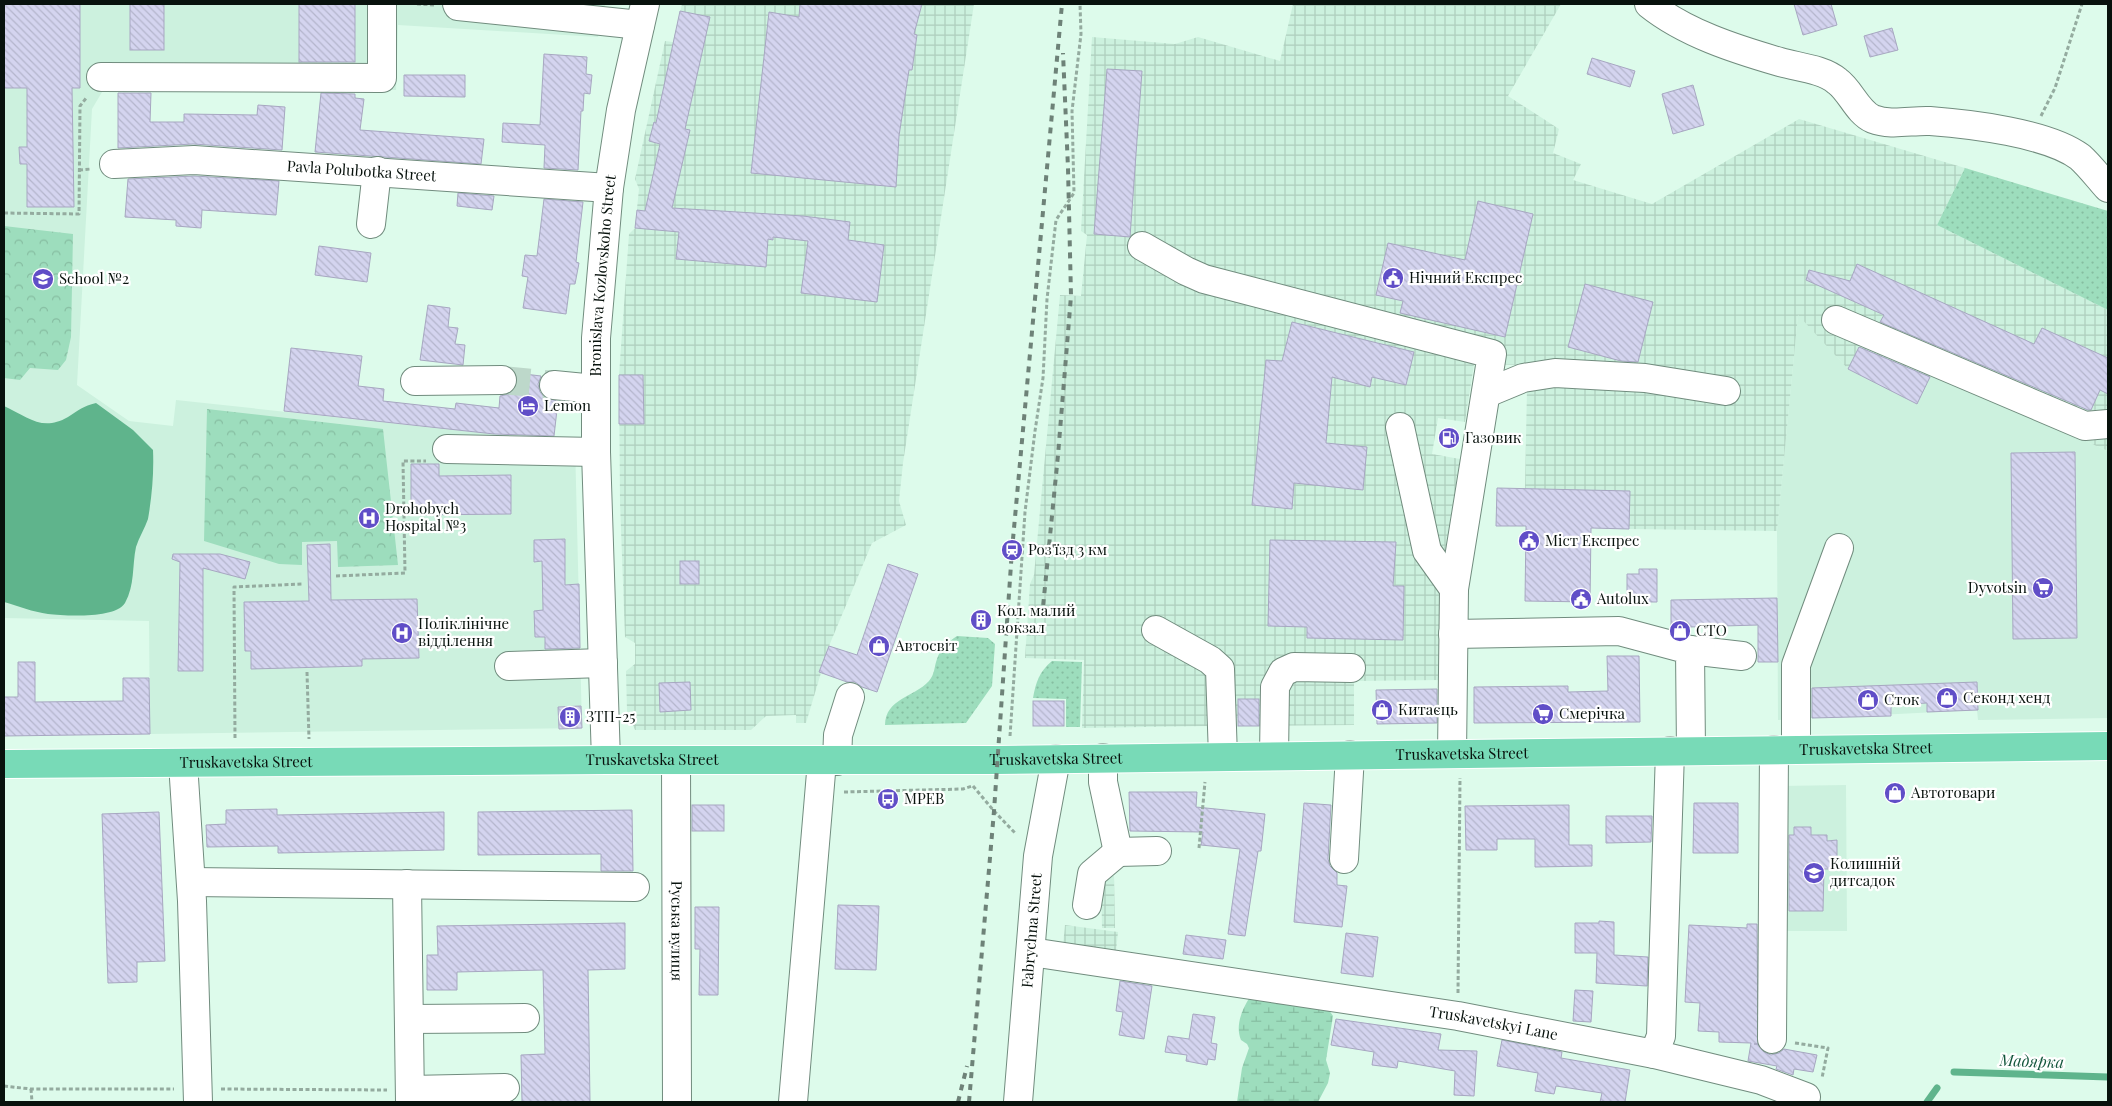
<svg xmlns="http://www.w3.org/2000/svg" width="2112" height="1106" viewBox="0 0 2112 1106" font-family="'Playfair Display',serif">
	<defs>
		<pattern id="industrial-grid" width="8" height="8" patternUnits="userSpaceOnUse" patternTransform="scale(1.25)"><rect width="8" height="8" fill="#ccf1de"/><path d="M0 4h8M4 0v8" fill="none" stroke="#aecebd"/></pattern>
		<pattern id="grass-dots" width="8" height="8" patternUnits="userSpaceOnUse" patternTransform="scale(1.25)"><rect width="8" height="8" fill="#9dddbd"/><path d="M2 2h.1M6 6h.1" fill="none" stroke="#86bda1" stroke-width="1.8" stroke-linecap="round"/></pattern>
		<pattern id="forest-crowns" width="20" height="18" patternUnits="userSpaceOnUse" patternTransform="scale(1.25)"><rect width="20" height="18" fill="#9dddbd"/><path d="M2 6a3 3 0 1 1 6 0M12 15a3 3 0 1 1 6 0" fill="none" stroke="#86bda1"/></pattern>
		<pattern id="wetland-marsh" width="20" height="14" patternUnits="userSpaceOnUse" patternTransform="scale(1.25)"><rect width="20" height="14" fill="#9dddbd"/><path d="M1 5h8M5 5V1M11 12h8M15 12V8" fill="none" stroke="#86bda1"/></pattern>
		<pattern id="building-back-hatch" width="6" height="6" patternUnits="userSpaceOnUse" patternTransform="scale(1.25)"><rect width="6" height="6" fill="#d4d4ef"/><path d="M-1 5l2 2M0 0l6 6M5-1l2 2" fill="none" stroke="#b4b5cc"/></pattern>
	</defs>
	<rect width="100%" height="100%" fill="#ddfbeb"/>
	<g fill="#ccf1de">
		<polygon points="4,4 605,5 598,37 398,25 396,90 105,87 92,109 77,385 129,421 173,426 176,400 575,443 582,728 150,734 149,621 4,618"/>
		<polygon points="1798,314 1848,369 1917,403 1931,374 2108,451 2108,718 1978,720 1977,710 1778,720 1777,531"/>
		<polygon points="1846,785 1847,931 1780,931 1780,786"/>
	</g>
	<g fill="url(#industrial-grid)">
		<polygon points="682,4 974,4 903,463 899,501 906,525 872,543 829,646 806,723 796,723 796,715 766,716 751,730 635,730 627,711 626,671 635,664 635,643 625,637 620,502 619,375 629,234 635,228 639,189 635,179 665,41 673,42"/>
		<polygon points="1293,4 1561,4 1508,96 1559,129 1553,153 1581,164 1573,180 1652,204 1799,119 1965,168 1937,225 2108,310 2108,451 1931,374 1928,380 1848,369 1798,315 1777,531 1629,529 1630,491 1525,489 1527,388 1520,365 1474,364 1465,422 1438,418 1432,454 1460,459 1445,552 1430,571 1442,601 1441,680 1354,681 1354,725 1238,726 1238,718 1211,720 1208,726 1082,728 1084,660 1025,658 1030,584 1034,575 1060,295 1081,296 1087,235 1081,231 1092,37 1175,44 1198,37 1280,61"/>
		<polygon points="1101,876 1114,876 1115,928 1102,928"/>
		<polygon points="1065,925 1118,932 1116,951 1063,945"/>
	</g>
	<g fill="url(#grass-dots)">
		<polygon points="1965,168 2108,211 2108,310 1937,225"/>
		<path d="M957 636 988 638 995 644 992 686 966 723 885 725C886 698 913 698 929 681 935 674 934 667 937 659 940 649 948 642 957 636Z"/>
		<path d="M1052 661 1082 662 1080 727H1066V699L1033 698C1036 682 1039 672 1052 661Z"/>
	</g>
	<g fill="url(#forest-crowns)">
		<polygon points="4,226 73,234 71,337 66,360 58,370 30,368 20,380 4,378"/>
		<polygon points="207,409 383,429 398,565 338,567 337,541 302,542 302,565 279,564 204,541"/>
	</g>
	<path fill="url(#wetland-marsh)" d="M1250 997 1327 1007 1333 1016 1326 1060 1330 1073 1328 1083 1318 1102H1237L1242 1068 1249 1048 1247 1044 1241 1040C1235 1026 1242 1009 1250 997Z"/>
	<path fill="#5fb48c" d="M96 403 133 430 153 450C154 473 152 496 148 519 145 528 139 537 136 547 132 566 135 585 125 603 115 619 65 616 48 614 33 612 18 606 4 602V406C28 417 42 432 68 417 79 410 83 406 96 403Z"/>
	<g fill="none" stroke-linecap="round" stroke-linejoin="round">
		<g stroke="#5fb48c" stroke-width="7">
			<polyline points="1954,1072 2108,1077"/>
			<polyline points="1927,1102 1937,1088"/>
		</g>
	</g>
	<g fill="url(#building-back-hatch)" stroke="#a7a7c1">
		<polygon points="4,4 80,4 80,88 72,88 74,207 27,207 27,164 20,164 19,147 27,147 27,88 4,88"/>
		<rect x="130" y="4" width="34" height="46"/>
		<rect x="299" y="4" width="56" height="58"/>
		<polygon points="800,4 922,4 914,34 917,35 912,70 909,70 899,136 896,187 751,173 769,12 799,17"/>
		<polygon points="1794,4 1831,4 1837,25 1803,35"/>
		<polygon points="680,11 710,17 685,129 690,130 672,208 803,216 850,222 848,240 884,245 877,302 801,293 808,241 773,237 773,240 768,239 766,267 676,259 679,232 635,228 637,210 645,211 660,144 649,141 654,122 656,123"/>
		<polygon points="1892,28 1898,50 1870,57 1864,36"/>
		<polygon points="544,54 587,57 586,74 592,75 590,94 584,93 583,111 581,111 578,170 544,168 545,145 502,142 503,123 540,125"/>
		<polygon points="1592,58 1635,71 1630,87 1587,74"/>
		<polygon points="1107,69 1142,71 1130,237 1094,234"/>
		<polygon points="404,75 465,75 465,97 404,96"/>
		<polygon points="1693,85 1704,125 1673,134 1662,94"/>
		<polygon points="118,93 151,93 150,122 184,122 184,114 257,115 258,105 285,107 282,150 193,144 118,148"/>
		<polygon points="321,93 355,94 355,98 364,99 360,130 484,139 481,164 315,152"/>
		<polygon points="194,176 279,181 276,215 202,210 201,228 176,226 176,220 125,217 128,179"/>
		<polygon points="458,193 494,196 492,210 457,206"/>
		<polygon points="544,199 583,202 576,262 579,263 575,284 570,284 566,314 523,308 528,277 522,276 525,255 537,256"/>
		<polygon points="1478,201 1533,214 1505,337 1400,313 1403,301 1376,295 1388,243 1465,260"/>
		<polygon points="319,246 371,253 367,282 315,275"/>
		<polygon points="1857,264 2034,344 2042,328 2108,358 2108,394 2100,390 2091,410 2088,410 1880,322 1884,315 1806,280 1809,270 1850,281"/>
		<polygon points="1585,284 1653,302 1638,362 1621,361 1568,347"/>
		<polygon points="428,305 450,308 448,327 458,328 455,344 465,345 463,365 420,360"/>
		<polygon points="1292,322 1414,352 1406,385 1372,377 1370,387 1332,377 1326,443 1367,447 1363,490 1294,483 1292,509 1252,505 1266,360 1282,361"/>
		<polygon points="1859,347 1930,377 1917,404 1848,369"/>
		<polygon points="291,348 362,356 358,386 384,389 383,401 455,409 456,403 499,408 500,396 510,394 516,387 518,380 516,373 541,376 538,384 540,392 545,398 558,401 554,436 494,434 284,411"/>
		<polygon points="619,375 643,375 644,424 619,424"/>
		<polygon points="2075,452 2077,638 2013,639 2011,453"/>
		<polygon points="411,464 439,464 439,476 511,475 511,514 411,515"/>
		<polygon points="1497,488 1630,491 1629,529 1591,528 1590,602 1525,601 1526,526 1496,526"/>
		<polygon points="565,539 565,585 579,584 580,648 545,649 545,637 535,637 534,611 543,610 542,561 534,562 534,540"/>
		<polygon points="1270,540 1396,542 1393,586 1404,586 1403,640 1307,638 1307,627 1268,626"/>
		<polygon points="330,544 331,600 417,599 419,658 362,659 362,666 251,669 251,651 245,651 244,602 309,601 307,545"/>
		<polygon points="173,554 220,554 250,562 245,579 203,568 203,671 178,671 180,562 172,559"/>
		<rect x="680" y="561" width="19" height="23"/>
		<polygon points="888,564 918,574 877,692 862,687 855,682 847,682 819,672 829,646 857,655"/>
		<polygon points="1639,569 1657,569 1657,602 1627,602 1627,574 1639,574"/>
		<polygon points="1777,598 1778,662 1758,662 1758,625 1689,627 1690,630 1671,629 1671,600"/>
		<polygon points="1607,656 1639,656 1640,722 1474,723 1474,687 1568,686 1568,692 1608,691"/>
		<polygon points="18,662 35,662 35,702 123,701 123,678 149,678 150,734 4,736 4,697 18,697"/>
		<polygon points="690,682 691,710 660,712 659,683"/>
		<polygon points="1977,682 1978,710 1927,712 1927,703 1891,705 1891,716 1812,718 1812,688"/>
		<polygon points="1437,689 1437,723 1377,724 1376,690"/>
		<rect x="1238" y="699" width="21" height="27"/>
		<rect x="1033" y="701" width="31" height="25"/>
		<polygon points="581,706 582,728 559,729 558,707"/>
		<polygon points="1129,792 1197,792 1196,807 1265,814 1261,851 1258,851 1245,936 1228,934 1240,849 1201,845 1203,832 1130,831"/>
		<polygon points="1304,803 1331,805 1328,859 1330,866 1337,873 1337,885 1347,886 1342,927 1294,922"/>
		<polygon points="1694,803 1738,803 1738,853 1693,853"/>
		<rect x="692" y="805" width="32" height="26"/>
		<polygon points="1569,805 1569,845 1592,845 1592,866 1535,867 1535,839 1497,839 1497,850 1466,850 1465,806"/>
		<polygon points="277,809 277,815 444,812 444,850 278,853 278,846 207,847 206,825 226,824 226,810"/>
		<polygon points="632,810 633,871 601,871 601,854 478,855 478,812"/>
		<polygon points="159,812 165,961 137,962 137,982 108,983 102,814"/>
		<polygon points="1606,816 1652,816 1651,842 1606,843"/>
		<polygon points="1794,827 1811,827 1811,835 1827,835 1827,841 1837,840 1837,869 1824,869 1823,911 1789,911 1789,835 1794,835"/>
		<polygon points="838,905 879,906 876,970 835,969"/>
		<polygon points="695,907 719,907 718,995 699,995 700,949 695,949"/>
		<polygon points="1599,921 1614,922 1614,955 1648,957 1647,986 1596,983 1597,953 1575,953 1575,923 1599,923"/>
		<polygon points="625,923 625,969 588,970 590,1102 522,1102 521,1055 545,1054 543,970 457,972 457,990 427,990 427,955 438,955 437,926"/>
		<polygon points="1747,924 1757,924 1758,1044 1754,1044 1758,1044 1764,1052 1771,1055 1779,1053 1784,1049 1817,1055 1813,1072 1794,1069 1793,1075 1776,1069 1777,1066 1748,1061 1751,1043 1719,1042 1719,1032 1698,1031 1700,1003 1685,1002 1689,925 1747,928"/>
		<polygon points="1346,933 1378,937 1373,977 1341,973"/>
		<polygon points="1186,935 1226,940 1223,959 1183,954"/>
		<polygon points="1120,981 1152,986 1144,1039 1119,1035 1123,1012 1116,1011"/>
		<polygon points="1575,990 1593,991 1591,1022 1573,1021"/>
		<polygon points="1193,1014 1215,1017 1211,1043 1217,1044 1215,1060 1208,1059 1207,1065 1186,1061 1187,1055 1165,1052 1168,1036 1189,1039"/>
		<polygon points="1336,1019 1441,1034 1438,1050 1477,1051 1474,1096 1454,1095 1455,1071 1398,1061 1397,1068 1372,1065 1374,1052 1331,1045"/>
		<polygon points="1502,1040 1562,1052 1561,1058 1630,1070 1625,1102 1600,1102 1602,1093 1556,1086 1554,1094 1535,1091 1538,1073 1497,1066"/>
	</g>
	<g fill="none" stroke-linecap="round" stroke-linejoin="round">
		<polyline stroke="#bdd8ca" stroke-width="28" stroke-dasharray="28 14" stroke-linecap="butt" points="502,380 554,385"/>
		<g stroke="#718c7e" stroke-width="30">
			<g id="minor">
				<polyline points="457,4 458,6 640,25"/>
				<path d="M1649 4C1685 33 1735 49 1780 62 1797 67 1823 69 1837 81 1851 91 1857 112 1873 119 1891 126 1912 120 1930 121 1970 124 2048 133 2080 157 2090 166 2099 178 2108 188"/>
				<polyline points="101,77 382,78 382,4"/>
				<path id="s1" d="M114 164 194 160 609 188"/>
				<polyline points="371,224 377,171"/>
				<polyline points="1142,246 1186,271 1204,279 1492,354 1454,589 1452,754"/>
				<polyline points="1836,320 2085,426 2108,424"/>
				<polyline points="415,381 502,380"/>
				<polyline points="554,385 595,389"/>
				<polyline points="1487,393 1523,378 1555,373 1645,378 1726,391"/>
				<polyline points="1400,427 1427,551 1454,589"/>
				<polyline points="447,449 596,452"/>
				<polyline points="1156,630 1210,660 1220,669 1223,757"/>
				<polyline points="1453,634 1619,631 1690,650 1691,751"/>
				<polyline points="1690,650 1742,656"/>
				<polyline points="509,666 603,663"/>
				<polyline points="1796,750 1796,665 1839,548"/>
				<polyline points="1274,756 1275,687 1283,672 1294,667 1351,668"/>
				<polyline points="1103,758 1103,782 1118,852 1157,851"/>
				<path id="s2" d="M606 760 596 452V338L609 188 621 110 645 4"/>
				<path id="s3" d="M676 760 677 1102"/>
				<polyline points="837,761 838,735 850,697"/>
				<polyline points="183,763 192,901 198,1102"/>
				<polyline points="1344,859 1350,755"/>
				<polyline points="191,882 635,887"/>
				<polyline points="407,884 410,1102"/>
				<polyline points="1087,905 1092,874 1118,852"/>
				<path id="s4" d="M1031 952 1458 1016 1654 1054 1661 1036 1670 751"/>
				<polyline points="409,1019 525,1018"/>
				<polyline points="1772,1039 1774,750"/>
				<polyline points="1654,1054 1761,1080 1806,1097"/>
				<polyline points="410,1090 505,1088"/>
				<polyline points="793,1102 822,761"/>
				<path id="s5" d="M1018 1102 1038 856 1056 759"/>
			</g>
		</g>
		<g stroke="#fff" stroke-width="30">
			<g id="major">
				<path id="s6" d="M4 764 606 760H997L2108 746"/>
			</g>
		</g>
		<g stroke="#94ab9f" stroke-width="3" stroke-dasharray="4 2.5" stroke-linecap="butt">
			<polyline points="417,4 434,5"/>
			<polyline points="2041,116 2055,88 2082,4"/>
			<polyline points="79,170 91,169"/>
			<polyline points="4,213 79,214 80,106 87,97"/>
			<polyline points="336,576 405,573 403,461 426,461"/>
			<polyline points="307,672 309,739"/>
			<polyline points="1010,736 1025,512 1035,431 1043,378 1047,299 1056,220 1074,193 1072,111 1081,34 1080,4"/>
			<polyline points="235,738 234,587 302,584"/>
			<polyline points="973,786 994,811 1016,834"/>
			<polyline points="844,792 963,789 972,786"/>
			<polyline points="1199,848 1205,782"/>
			<polyline points="1458,993 1460,778"/>
			<polyline points="1795,1043 1828,1048 1822,1078"/>
			<polyline points="4,1086 31,1089 174,1089"/>
			<polyline points="31,1089 32,1102"/>
			<polyline points="221,1089 387,1090"/>
		</g>
		<use href="#minor" stroke="#fff" stroke-width="28"/>
		<use href="#major" stroke="#78dab7" stroke-width="28"/>
		<g stroke="#6e8278" stroke-width="4" stroke-dasharray="6 6" stroke-linecap="butt">
			<polyline points="1042,617 1058,455 1071,296 1068,168 1063,53"/>
			<polyline points="958,1102 967,1066"/>
			<polyline points="969,1102 994,811 1012,550 1062,4"/>
		</g>
	</g>
	<defs>
		<g id="civic-disc" transform="scale(1.125)"><circle r="9.5" fill="#604ec7" stroke="#fff"/><path d="M-.6-6.5H3V-4.5H.6V-3L4-1V1h2V6H-6V1h2V-1L-.6-3ZM-1.2 2.5V6h2.4V2.5Z" fill="#fff"/></g>
		<g id="school-disc" transform="scale(1.125)"><circle r="9.5" fill="#604ec7" stroke="#fff"/><path d="M0-5L7-2L0 1L-7-2ZM-4 1L0 2.5L4 1V4Q0 6-4 4Z" fill="#fff"/></g>
		<g id="hotel-disc" transform="scale(1.125)"><circle r="9.5" fill="#604ec7" stroke="#fff"/><path d="M-6-4.5h1.5V1H6V5H4.5V3h-9V5H-6ZM-4 0a1.8 1.8 0 1 1 3.6 0ZM.5 0V-2.5h3Q6-2.5 6 0Z" fill="#fff"/></g>
		<g id="fuel-disc" transform="scale(1.125)"><circle r="9.5" fill="#604ec7" stroke="#fff"/><path d="M-5.5-6h7V0h2V4h1.3V-2.5L3-4.5l.8-.8L6-3V5H2.5V1h-1V6h-7ZM-4.2-4.7v3.2H.2V-4.7Z" fill="#fff"/></g>
		<g id="hospital-disc" transform="scale(1.125)"><circle r="9.5" fill="#604ec7" stroke="#fff"/><path d="M-5-5h3v3.5h4V-5h3V5h-3V1.5h-4V5h-3Z" fill="#fff"/></g>
		<g id="station-disc" transform="scale(1.125)"><circle r="9.5" fill="#604ec7" stroke="#fff"/><path d="M-3-6H3Q5-6 5-4V2Q5 4 3 4L4.5 6H3L1.5 4h-3L-3 6H-4.5L-3 4Q-5 4-5 2V-4Q-5-6-3-6ZM-3.5-4v3h7v-3ZM-3.5 1v1.5H-2V1ZM2 1v1.5H3.5V1Z" fill="#fff"/></g>
		<g id="supermarket-disc" transform="scale(1.125)"><circle r="9.5" fill="#604ec7" stroke="#fff"/><path d="M-6-5.5h2.5l.6 2H6L4.5 2H-2.5L-4.4-4H-6ZM-1.5 3.2a1.3 1.3 0 1 0 .1 0ZM3 3.2a1.3 1.3 0 1 0 .1 0Z" fill="#fff"/></g>
		<g id="building-disc" transform="scale(1.125)"><circle r="9.5" fill="#604ec7" stroke="#fff"/><path d="M-4-6H4V6H1V3H-1V6H-4ZM-2.5-4.3h1.7v1.8h-1.7ZM.8-4.3h1.7v1.8H.8ZM-2.5-1h1.7V.8h-1.7ZM.8-1h1.7V.8H.8Z" fill="#fff"/></g>
		<g id="shop-disc" transform="scale(1.125)"><circle r="9.5" fill="#604ec7" stroke="#fff"/><path d="M-5-2.5h2.3a2.7 3.5 0 0 1 5.4 0H5L5.5 6h-11ZM-1.5-2.5h3a1.5 2.3 0 0 0-3 0Z" fill="#fff"/></g>
		<g id="bus-disc" transform="scale(1.125)"><circle r="9.5" fill="#604ec7" stroke="#fff"/><path d="M-5-6H5V4H4V6H2V4H-2V6H-4V4H-5ZM-3.5-4V0h7V-4ZM-3.5 1.2v1.5H-2V1.2ZM2 1.2v1.5H3.5V1.2Z" fill="#fff"/></g>
	</defs>
	<g fill-rule="evenodd">
		<use href="#civic-disc" x="1393" y="278"/>
		<use href="#school-disc" x="43" y="279"/>
		<use href="#hotel-disc" x="528" y="406"/>
		<use href="#fuel-disc" x="1449" y="438"/>
		<use href="#hospital-disc" x="369" y="518"/>
		<use href="#civic-disc" x="1529" y="541"/>
		<use href="#station-disc" x="1012" y="550"/>
		<use href="#supermarket-disc" x="2043" y="588"/>
		<use href="#civic-disc" x="1581" y="599"/>
		<use href="#building-disc" x="981" y="620"/>
		<use href="#shop-disc" x="1680" y="631"/>
		<use href="#hospital-disc" x="402" y="633"/>
		<use href="#shop-disc" x="879" y="646"/>
		<use href="#shop-disc" x="1947" y="698"/>
		<use href="#shop-disc" x="1868" y="700"/>
		<use href="#shop-disc" x="1382" y="710"/>
		<use href="#supermarket-disc" x="1543" y="714"/>
		<use href="#building-disc" x="570" y="717"/>
		<use href="#shop-disc" x="1895" y="793"/>
		<use href="#bus-disc" x="888" y="799"/>
		<use href="#school-disc" x="1814" y="873"/>
	</g>
	<g text-anchor="middle" stroke-width="4.5" stroke-linejoin="round" paint-order="stroke">
		<g font-size="15" fill="#08120d" stroke="#fff">
			<text dy="5" stroke="none"><textPath href="#s1" startOffset="248">Pavla Polubotka Street</textPath></text>
			<text dy="5" stroke="none"><textPath href="#s2" startOffset="485">Bronislava Kozlovskoho Street</textPath></text>
			<text dy="5" stroke="none"><textPath href="#s6" startOffset="1862">Truskavetska Street</textPath></text>
			<text dy="5" stroke="none"><textPath href="#s6" startOffset="1458">Truskavetska Street</textPath></text>
			<text dy="5" stroke="none"><textPath href="#s6" startOffset="1052">Truskavetska Street</textPath></text>
			<text dy="5" stroke="none"><textPath href="#s6" startOffset="648">Truskavetska Street</textPath></text>
			<text dy="5" stroke="none"><textPath href="#s6" startOffset="242">Truskavetska Street</textPath></text>
			<text dy="5" stroke="none"><textPath href="#s5" startOffset="172">Fabrychna Street</textPath></text>
			<text dy="5" stroke="none"><textPath href="#s3" startOffset="171">Руська вулиця</textPath></text>
			<text dy="5" stroke="none"><textPath href="#s4" startOffset="468">Truskavetskyi Lane</textPath></text>
		</g>
		<g font-size="15" fill="#08120d" stroke="#fff" text-anchor="start">
			<text x="1409" y="283">Нічний Експрес</text>
			<text x="59" y="284">School №2</text>
			<text x="544" y="411">Lemon</text>
			<text x="1465" y="443">Газовик</text>
			<text x="385" y="514">Drohobych<tspan x="385" dy="17">Hospital №3</tspan></text>
			<text x="1545" y="546">Міст Експрес</text>
			<text x="1028" y="555">Роз'їзд 3 км</text>
			<text x="2027" y="593" text-anchor="end">Dyvotsin</text>
			<text x="1597" y="604">Autolux</text>
			<text x="997" y="616">Кол. малий<tspan x="997" dy="17">вокзал</tspan></text>
			<text x="418" y="629">Поліклінічне<tspan x="418" dy="17">відділення</tspan></text>
			<text x="1696" y="636">СТО</text>
			<text x="895" y="651">Автосвіт</text>
			<text x="1963" y="703">Секонд хенд</text>
			<text x="1884" y="705">Сток</text>
			<text x="1398" y="715">Китаєць</text>
			<text x="1559" y="719">Смерічка</text>
			<text x="586" y="722">ЗТП-25</text>
			<text x="1911" y="798">Автотовари</text>
			<text x="904" y="804">МРЕВ</text>
			<text x="1830" y="869">Колишній<tspan x="1830" dy="17">дитсадок</tspan></text>
		</g>
		<g font-size="16" font-style="italic" fill="#12553b" stroke="#fff">
			<text transform="translate(2032 1061) rotate(2)" y="6">Мадярка</text>
		</g>
	</g>
	<rect width="2112" height="1106" fill="none" stroke="#08120d" stroke-width="10"/>
</svg>
